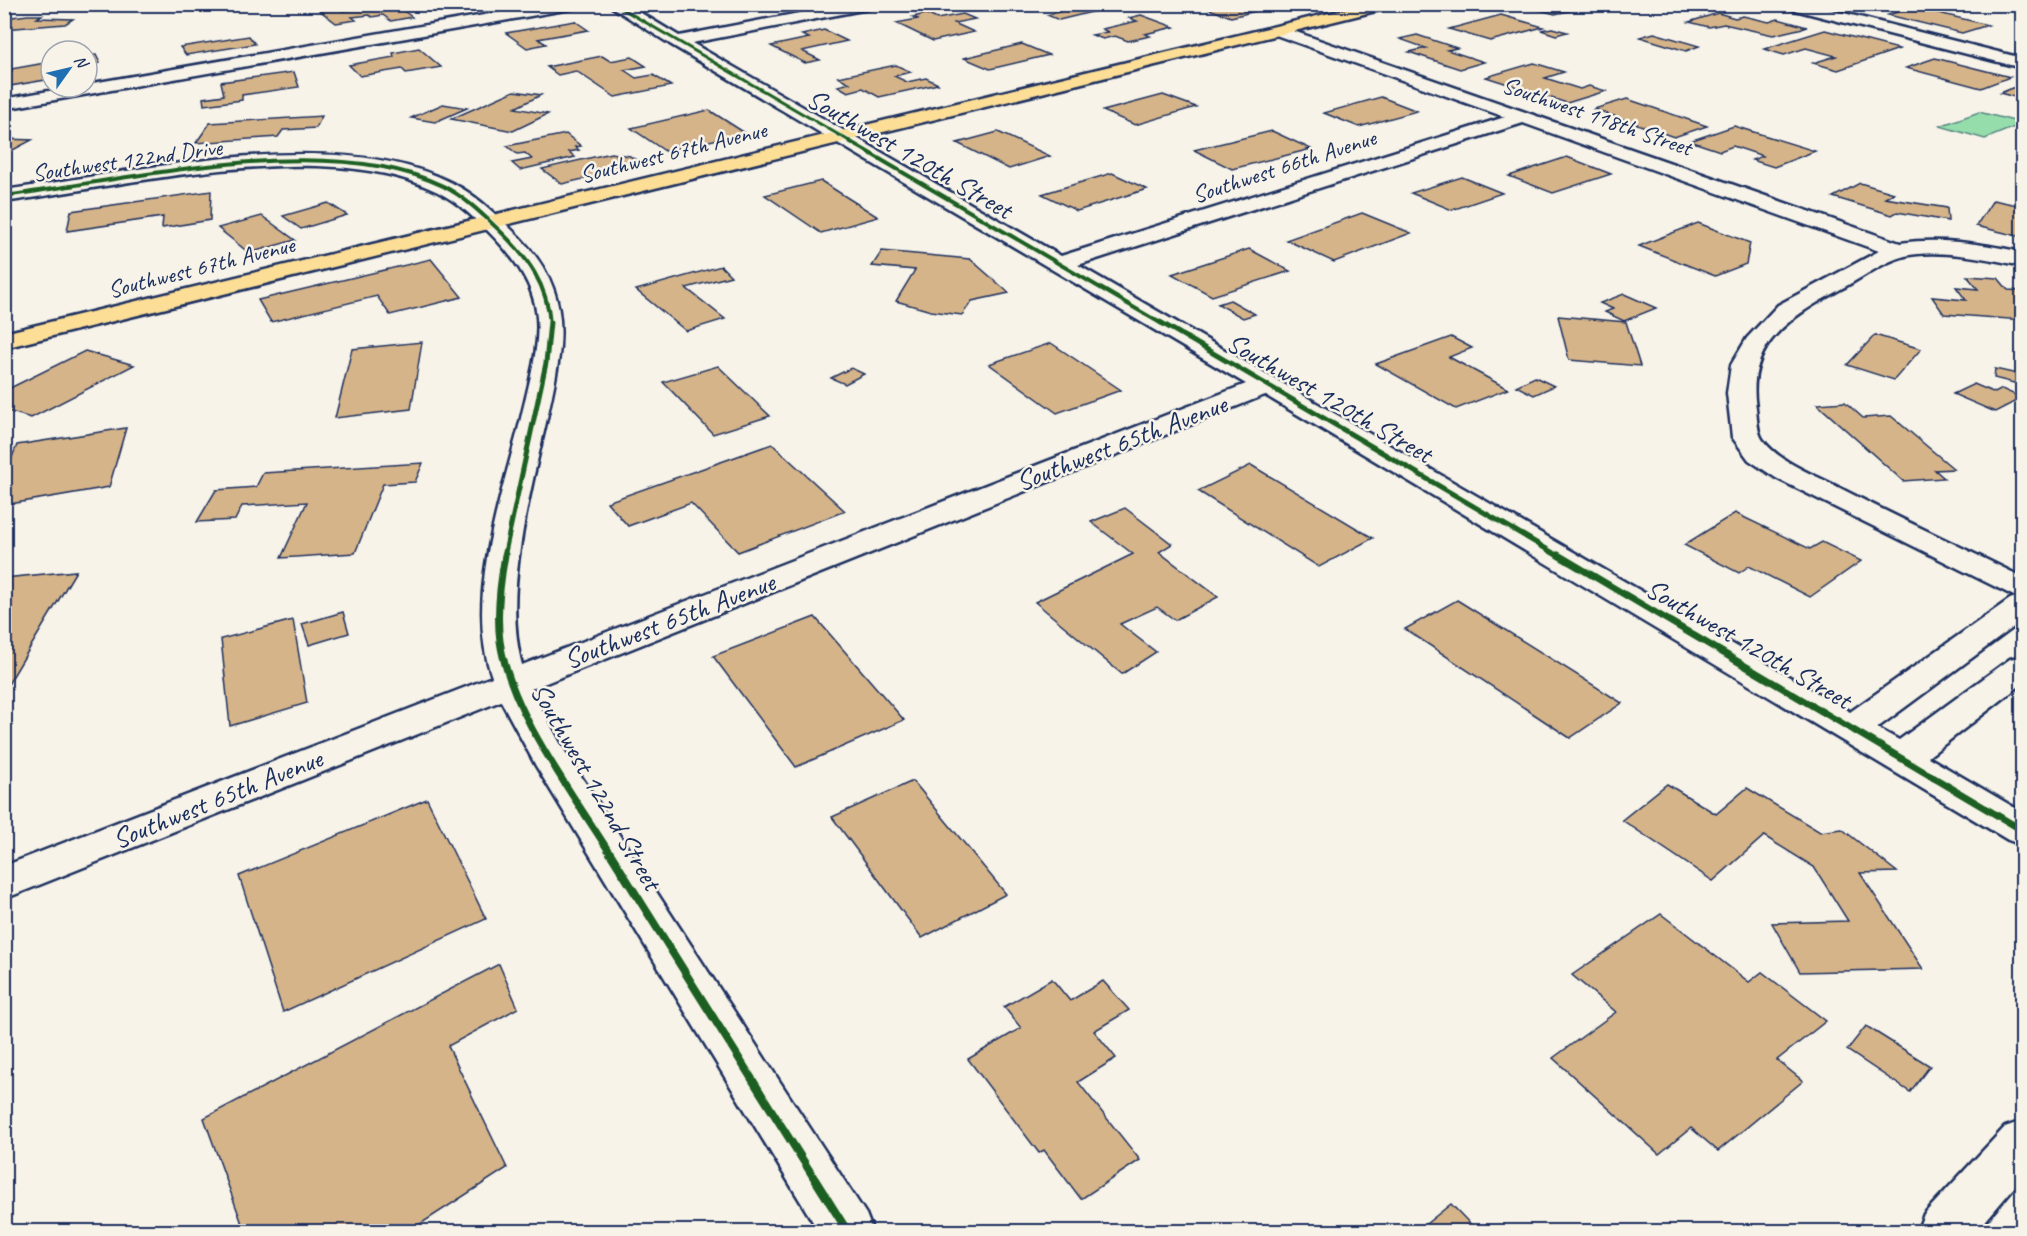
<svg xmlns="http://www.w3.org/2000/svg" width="2027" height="1236" viewBox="0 0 2027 1236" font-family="Caveat,sans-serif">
	<rect width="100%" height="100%" fill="#f7f3e8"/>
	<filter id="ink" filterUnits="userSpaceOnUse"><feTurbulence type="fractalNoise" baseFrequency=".0167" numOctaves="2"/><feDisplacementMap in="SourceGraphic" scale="12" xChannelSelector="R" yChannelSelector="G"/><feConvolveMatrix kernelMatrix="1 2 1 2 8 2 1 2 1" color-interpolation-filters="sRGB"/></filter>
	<g filter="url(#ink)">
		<polygon fill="#95ddab" stroke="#588684" stroke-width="1.5" points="1979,112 2022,123 2022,124 1985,139 1940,126"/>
		<g fill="#d6b489" stroke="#1b2f5e" stroke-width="1.5">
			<polygon points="335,4 343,11 362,8 357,4 394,4 412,17 391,21 383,15 372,17 369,15 352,17 356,20 336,23 314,6"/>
			<polygon points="674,4 733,4 687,12"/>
			<polygon points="1037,4 1125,4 1059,20 1047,15 1059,12"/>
			<polygon points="1195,4 1257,4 1249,6 1260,10 1231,17"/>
			<polygon points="1549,4 1585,4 1591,6 1555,14 1532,8"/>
			<polygon points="1914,7 1988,25 1962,33 1888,15"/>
			<polygon points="1718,13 1735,18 1743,16 1769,22 1778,19 1807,27 1773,35 1724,24 1709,27 1689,22"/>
			<polygon points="926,14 937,19 963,14 975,19 954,23 974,32 933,41 896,23 918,19 913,17"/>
			<polygon points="28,15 42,15 37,18 73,19 65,24 4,29 4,18"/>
			<polygon points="1141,15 1174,27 1145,34 1150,36 1128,41 1115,36 1103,39 1092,35 1108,32 1102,29 1137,21 1129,18"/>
			<polygon points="1501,15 1543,27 1490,41 1449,29"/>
			<polygon points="575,21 588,30 538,39 546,44 527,48 506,33"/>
			<polygon points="1552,28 1567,32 1556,35 1541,30"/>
			<polygon points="824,30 847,41 802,51 820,60 805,63 771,46 809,38 802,35"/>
			<polygon points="1825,30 1899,49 1838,70 1813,63 1836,56 1806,48 1784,55 1764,49"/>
			<polygon points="1654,33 1699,46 1686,51 1640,37"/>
			<polygon points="1417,35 1457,48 1447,50 1484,62 1460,69 1409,52 1426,48 1400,39"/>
			<polygon points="249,36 255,44 186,55 180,47"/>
			<polygon points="1022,44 1049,55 990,69 964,58"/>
			<polygon points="419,48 441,67 406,73 402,69 360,76 349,65 394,57 393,53"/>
			<polygon points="96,55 100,63 89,65 92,72 87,73 87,56"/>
			<polygon points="602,56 610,61 632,57 646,66 624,70 636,78 653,75 671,86 615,97 576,71 558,75 547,67"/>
			<polygon points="1935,58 2010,77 1981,88 1906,68"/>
			<polygon points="51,62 51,79 4,87 4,73 12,72 11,69"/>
			<polygon points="1534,63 1564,72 1545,78 1580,89 1589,86 1606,91 1567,103 1486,77"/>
			<polygon points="896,65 911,72 894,76 907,82 926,78 938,84 879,97 863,88 848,92 838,86 850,83 838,77"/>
			<polygon points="294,72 299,87 242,95 242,100 204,105 203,98 224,95 221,82"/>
			<polygon points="2022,84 2022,99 2000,93"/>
			<polygon points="514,91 541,95 515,108 548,114 513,131 451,119"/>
			<polygon points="1163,95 1196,107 1135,125 1103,111"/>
			<polygon points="1381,97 1417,111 1359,127 1324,113"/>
			<polygon points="1627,99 1707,126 1674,137 1594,109"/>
			<polygon points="443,104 467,108 435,122 411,118"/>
			<polygon points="709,110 745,133 665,151 631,128"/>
			<polygon points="322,116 316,128 283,130 278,137 196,143 210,123"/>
			<polygon points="1734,126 1815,151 1774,167 1752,160 1763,156 1733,146 1720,151 1690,141"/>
			<polygon points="1272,131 1311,149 1232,169 1194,150"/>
			<polygon points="998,132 1050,156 1009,169 957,143"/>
			<polygon points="566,134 581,146 575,147 579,150 569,152 575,157 520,170 512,163 532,159 525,153 517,154 507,146"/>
			<polygon points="4,139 32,140 11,151 4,151"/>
			<polygon points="611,153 630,156 643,165 562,184 542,169"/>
			<polygon points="1567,157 1611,174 1553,193 1509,176"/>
			<polygon points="1112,173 1147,189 1077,211 1042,194"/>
			<polygon points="1462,177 1502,193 1452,210 1411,193"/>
			<polygon points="821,181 878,217 821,233 765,195"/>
			<polygon points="1860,183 1894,193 1885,198 1947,208 1948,221 1897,212 1892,215 1833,197"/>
			<polygon points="211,191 210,220 162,228 163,217 67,231 71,211"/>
			<polygon points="1993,200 2022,206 2022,237 1976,226"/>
			<polygon points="328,203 347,215 301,229 283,216"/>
			<polygon points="1362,213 1411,233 1334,262 1286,240"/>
			<polygon points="262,216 295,240 249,253 218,228"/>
			<polygon points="1698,223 1750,243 1746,264 1715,276 1639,246"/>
			<polygon points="1249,249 1290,271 1212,296 1172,274"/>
			<polygon points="882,251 970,259 1009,293 972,301 962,315 931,311 896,301 915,270 872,266"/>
			<polygon points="431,259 462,297 390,315 377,296 271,322 258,300"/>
			<polygon points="721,266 731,276 686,288 725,319 686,331 636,290"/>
			<polygon points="1967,276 1998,278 2008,290 2022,291 2022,320 1944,314 1932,297 1966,300 1956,287 1978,289"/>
			<polygon points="1624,294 1656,308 1624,321 1605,312 1613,309 1600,303"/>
			<polygon points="1230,300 1255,314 1243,318 1218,304"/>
			<polygon points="1558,316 1626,322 1640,366 1569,360"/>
			<polygon points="1875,335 1921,349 1894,380 1847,365"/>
			<polygon points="1451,337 1472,348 1449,357 1508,389 1456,409 1376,364"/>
			<polygon points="422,342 411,409 335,418 352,349"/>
			<polygon points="1051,343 1121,390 1057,413 989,364"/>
			<polygon points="85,351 134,365 31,418 4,410 4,391"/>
			<polygon points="718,366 770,416 713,434 663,382"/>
			<polygon points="851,368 864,374 845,384 831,378"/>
			<polygon points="1995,369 2022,375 2022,385 1994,378"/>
			<polygon points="1535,377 1554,386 1534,395 1516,386"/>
			<polygon points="1974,384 1995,393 2002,389 2022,398 1995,412 1953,394"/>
			<polygon points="1845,402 1863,418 1891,416 1954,469 1935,470 1944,478 1903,481 1817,404"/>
			<polygon points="126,428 109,487 4,505 4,477 17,445"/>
			<polygon points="772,444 845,511 738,552 691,503 628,526 607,502"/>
			<polygon points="423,463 415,482 383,484 355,553 281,558 307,502 242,506 235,520 197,522 216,490 256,487 263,473"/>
			<polygon points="1251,465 1373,538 1319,567 1198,491"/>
			<polygon points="1125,508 1172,544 1159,552 1218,597 1175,620 1157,607 1120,624 1156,652 1122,674 1035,602 1133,554 1091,522"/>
			<polygon points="1735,513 1810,549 1822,542 1861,561 1810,597 1749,566 1739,573 1684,545"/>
			<polygon points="76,571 4,691 4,578"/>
			<polygon points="1457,600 1622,703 1570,738 1405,629"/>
			<polygon points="343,612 349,633 309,645 302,624"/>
			<polygon points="815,617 904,720 796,767 713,656"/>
			<polygon points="293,620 307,703 230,726 221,639"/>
			<polygon points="913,781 1006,894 922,938 832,817"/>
			<polygon points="1667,784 1716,814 1747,788 1820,832 1842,829 1897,872 1860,873 1923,969 1800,972 1772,923 1848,921 1814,867 1764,836 1713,881 1622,820"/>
			<polygon points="427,799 486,919 283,1012 239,876"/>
			<polygon points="1661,914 1749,982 1762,972 1826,1021 1777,1060 1803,1081 1718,1151 1691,1128 1659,1154 1553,1058 1616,1012 1572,975"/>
			<polygon points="499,964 518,1008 448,1046 507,1168 408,1232 245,1232 204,1118"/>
			<polygon points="1052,979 1070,1001 1103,981 1129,1010 1094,1031 1116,1058 1078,1082 1140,1160 1081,1199 1044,1150 1039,1153 968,1059 1021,1028 1004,1007"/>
			<polygon points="1866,1026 1930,1066 1910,1092 1847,1050"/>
			<polygon points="1451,1204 1478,1232 1416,1232"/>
		</g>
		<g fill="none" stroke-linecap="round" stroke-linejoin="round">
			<g stroke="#1b2f5e" stroke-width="5">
				<g id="minor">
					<polygon points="547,4 583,4 576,8 4,109 4,99 71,87 87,87 87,84"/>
					<path d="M607 4H626L679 36 846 4H880L873 8 692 43 1061 256 1505 117 1273 34 1271 31 1273 28 1279 26 1900 243C1941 237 1982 244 2022 252V266C1990 259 1937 248 1905 256 1885 261 1866 275 1848 285 1797 314 1745 339 1756 408 1757 418 1757 431 1762 439 1778 461 1810 473 1834 485 1896 517 1960 546 2022 577V621L1877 728 1899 740 2010 659 2022 656V684L1928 757 2022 812V845L2008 840 1265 395 531 689 562 747 866 1214 873 1232H819L536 766 501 701 4 899V866L492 677C464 598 502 496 521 418 541 334 555 298 488 231 470 214 452 197 429 188 316 138 125 186 4 202V190C131 173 337 122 454 184 476 195 494 213 512 230 553 269 567 306 558 363 544 452 498 577 522 665L1246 384 670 44ZM1523 123 1879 251 1778 305 1747 338 1731 365 1727 393 1732 437 1749 460 1776 478 2016 597 2010 599 1850 712 1078 265Z"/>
					<polygon points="1781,4 1808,4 2022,58 2022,68 1783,7"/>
					<polygon points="2022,1121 2022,1178 1976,1232 1917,1232 1924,1214 2005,1127"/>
				</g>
			</g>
			<g stroke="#1b2f5e" stroke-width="5">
				<polygon id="major" points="1367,4 1395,4 1388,8 4,348 4,333"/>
			</g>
			<use href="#minor" fill="#f7f3e8" fill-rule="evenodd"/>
			<use href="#major" fill="#fdde96" fill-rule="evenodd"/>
			<g stroke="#f7f3e8" stroke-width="5">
				<polyline id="cycleway-far4" points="614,4 851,142"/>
			</g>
			<g stroke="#f7f3e8" stroke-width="6">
				<g id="cycleway-far3">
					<polyline points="849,141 1162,324"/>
					<path d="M4 196C128 180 328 130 443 186 465 197 482 214 500 231 527 257 548 285 550 324"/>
				</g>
			</g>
			<g stroke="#f7f3e8" stroke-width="8">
				<g id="cycleway-far2">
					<polyline points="1160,322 1560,557"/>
					<polyline points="504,557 546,363 550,322"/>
				</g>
			</g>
			<g stroke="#f7f3e8" stroke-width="10">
				<g id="cycleway-far1">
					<path d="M505 555C500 583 496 613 500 641 510 712 573 794 611 855"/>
					<polyline points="1558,555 2022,830"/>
				</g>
			</g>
			<g stroke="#f7f3e8" stroke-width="12">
				<polyline id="cycleway" points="610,853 848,1232"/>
			</g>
			<use href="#cycleway-far4" stroke="#1b5e20" stroke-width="3"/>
			<use href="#cycleway-far3" stroke="#1b5e20" stroke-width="4"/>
			<use href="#cycleway-far2" stroke="#1b5e20" stroke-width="5"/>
			<use href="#cycleway-far1" stroke="#1b5e20" stroke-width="7"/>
			<use href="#cycleway" stroke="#1b5e20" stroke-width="8"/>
		</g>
	</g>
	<g text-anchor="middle" stroke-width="5" stroke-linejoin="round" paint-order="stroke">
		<g font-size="24" fill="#1b2f5e" stroke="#f7f3e8">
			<text transform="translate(1597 116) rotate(19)" y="8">Southwest 118th Street</text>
			<text transform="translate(673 152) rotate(-14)" y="8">Southwest 67th Avenue</text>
			<text transform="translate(127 160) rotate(-8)" y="8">Southwest 122nd Drive</text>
			<text transform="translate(1284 166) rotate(-18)" y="8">Southwest 66th Avenue</text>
			<text transform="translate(201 267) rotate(-14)" y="8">Southwest 67th Avenue</text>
		</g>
		<g font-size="28" fill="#1b2f5e" stroke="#f7f3e8">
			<text transform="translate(910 153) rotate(30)" y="10">Southwest 120th Street</text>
			<text transform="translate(1330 397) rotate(30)" y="10">Southwest 120th Street</text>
			<text transform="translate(1121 442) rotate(-21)" y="10">Southwest 65th Avenue</text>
			<text transform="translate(669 620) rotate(-21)" y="10">Southwest 65th Avenue</text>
			<text transform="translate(1749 643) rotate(30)" y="10">Southwest 120th Street</text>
			<text transform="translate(597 786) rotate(60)" y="10">Southwest 122nd Street</text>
			<text transform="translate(217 798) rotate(-22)" y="10">Southwest 65th Avenue</text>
		</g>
	</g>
	<rect width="2027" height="1236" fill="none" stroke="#f7f3e8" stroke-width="24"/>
	<rect x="12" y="12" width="2003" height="1212" fill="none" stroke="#1b2f5e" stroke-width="2" filter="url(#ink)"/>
	<g transform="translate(69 69) rotate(56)"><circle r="28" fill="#f7f3e8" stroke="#9fa5b1" stroke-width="1.5"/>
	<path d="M0-4.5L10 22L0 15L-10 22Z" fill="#1f6fb2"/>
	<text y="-9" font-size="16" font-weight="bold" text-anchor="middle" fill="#1b2f5e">N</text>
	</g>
</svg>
